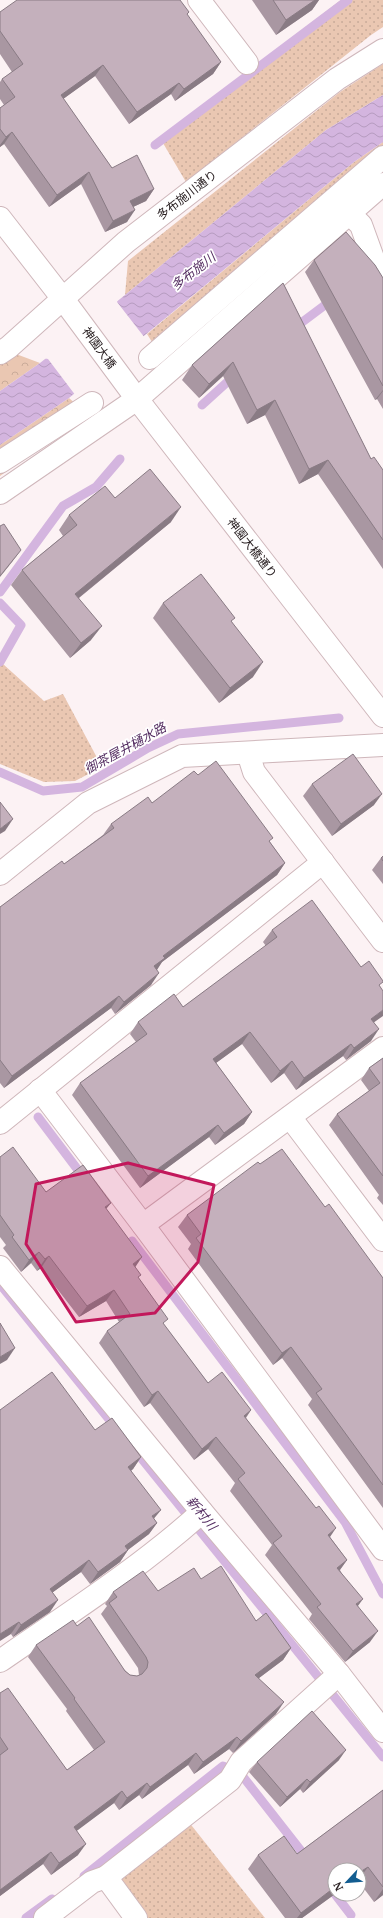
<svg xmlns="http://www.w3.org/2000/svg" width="383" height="1918" viewBox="0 0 383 1918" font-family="'PT Serif','Noto Sans JP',serif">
	<defs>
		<pattern id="grass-dots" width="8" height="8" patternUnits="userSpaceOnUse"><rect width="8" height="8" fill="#eac7b2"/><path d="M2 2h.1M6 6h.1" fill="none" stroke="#c9ab99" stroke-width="1.8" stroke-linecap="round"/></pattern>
		<pattern id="park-crowns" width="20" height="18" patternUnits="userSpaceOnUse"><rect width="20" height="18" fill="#eac7b2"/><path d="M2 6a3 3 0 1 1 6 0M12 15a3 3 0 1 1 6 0" fill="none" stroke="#c9ab99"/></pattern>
		<pattern id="water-waves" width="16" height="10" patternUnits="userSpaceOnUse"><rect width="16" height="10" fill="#d4b5df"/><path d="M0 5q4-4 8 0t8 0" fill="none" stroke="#b69bbf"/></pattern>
	</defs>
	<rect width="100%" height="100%" fill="#fcf2f4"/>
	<g fill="url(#grass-dots)">
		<polygon points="341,0 383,0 383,27 371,35 186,182 160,138"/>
		<polygon points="383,64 383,95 326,130 125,295 128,261 340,92"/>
		<polygon points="383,142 383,168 164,361 147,334 354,162"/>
		<polygon points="3,664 44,701 63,694 102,767 75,781 44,782 0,764 0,666"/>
		<polygon points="188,1821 265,1918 148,1918 121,1880"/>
	</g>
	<g fill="url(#park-crowns)">
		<polygon points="0,348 40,363 0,391"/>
		<polygon points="69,398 87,414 0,476 0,445"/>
	</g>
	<polygon fill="url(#water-waves)" points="383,95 383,142 354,162 69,398 0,445 0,391 40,363 125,295 326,130"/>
	<polygon fill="#fcf2f4" points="118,298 117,302 145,338 76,396 48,359 43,358"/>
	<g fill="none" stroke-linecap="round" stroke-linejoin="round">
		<g stroke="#d4b5df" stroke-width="9">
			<polyline points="155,145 348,0"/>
			<polyline points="293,329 333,299"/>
			<polyline points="202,405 235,375"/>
			<polyline points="0,592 63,506 96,487 120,459"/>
			<polyline points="0,603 21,625 0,662"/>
			<polyline points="0,772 43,791 82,787 148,748 178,734 339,718"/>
			<polyline points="38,1117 84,1178"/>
			<polyline points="132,1241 345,1522 383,1594"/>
			<polyline points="0,1284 116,1428"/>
			<polyline points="133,1448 383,1757"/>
			<polyline points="84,1876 223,1766 244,1778 309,1861"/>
			<polyline points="328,1885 351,1915"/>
			<polyline points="26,1918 52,1899"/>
		</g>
		<g stroke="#cfb7bb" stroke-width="24">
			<g id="minor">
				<polyline points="199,0 247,63"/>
				<polyline points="349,213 361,225 378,272 383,282"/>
				<polyline points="0,218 63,299 137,399 383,716"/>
				<polyline points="0,353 9,347 126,242 337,79 383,50"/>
				<polyline points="150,358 383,157"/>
				<polyline points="0,462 92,403"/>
				<polyline points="0,493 137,399 383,184"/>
				<polyline points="248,753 254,772 383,941"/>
				<polyline points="0,874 88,803 182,756 383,745"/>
				<polyline points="40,1090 143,1225 383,1549"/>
				<polyline points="290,1117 383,1240"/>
				<polyline points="0,1123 323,862"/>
				<polyline points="143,1225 383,1048"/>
				<polyline points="0,1267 202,1512 339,1674 383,1731"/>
				<path d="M0 1661C68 1614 140 1568 202 1512"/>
				<polyline points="106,1877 136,1918"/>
				<polyline points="45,1918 92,1882 106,1877 230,1780 241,1762 339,1674"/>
			</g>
		</g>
		<use href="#minor" stroke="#fff" stroke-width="22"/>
	</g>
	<g fill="#a997a2">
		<polygon points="252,0 319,0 312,10 276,35"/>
		<polygon points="0,12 189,12 187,15 221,62 213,74 175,101 171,94 129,124 95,76 63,99 112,168 154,189 146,201 133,207 127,222 105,232 81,184 49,207 4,144 0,147 0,108 4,105 0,99 0,82 2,79 12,72 0,54"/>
		<polygon points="314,260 383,278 383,409 377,399 375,400 305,272"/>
		<polygon points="283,283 371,459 383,470 383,569 318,474 299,484 265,415 247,424 223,376 199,398 182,380 192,365"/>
		<polygon points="115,498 171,522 79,598 91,640 70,658 11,585 22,570 63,536 59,530 69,515"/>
		<polygon points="163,603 232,622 253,677 219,703 153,618"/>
		<polygon points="198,775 270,842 285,863 277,875 162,962 156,970 151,985 115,1014 111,1008 4,1088 0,1083 0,907 64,864 103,835 111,824 152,803"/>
		<polygon points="312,784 374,805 332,836 303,796"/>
		<polygon points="383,856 383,884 372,870 381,858"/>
		<polygon points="272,930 361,967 380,987 371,1041 346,1060 343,1056 296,1090 284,1073 271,1083 242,1044 216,1063 252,1112 244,1124 215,1145 209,1137 140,1188 72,1095 80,1083 136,1042 130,1034 138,1022 183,1007 266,946 263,942"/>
		<polygon points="383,1058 383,1205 377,1198 379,1195 329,1125 337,1114 369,1091 361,1080 369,1068"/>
		<polygon points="0,1157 46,1192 106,1209 135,1267 138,1278 164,1325 208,1383 251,1410 246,1418 330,1537 347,1560 340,1570 358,1606 370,1642 345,1662 309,1619 312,1614 265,1555 272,1545 230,1491 235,1483 208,1449 194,1460 150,1403 144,1407 99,1343 107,1331 119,1322 106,1301 79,1317 41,1268 37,1271 31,1263 21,1272 3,1248 6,1245 0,1237"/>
		<polygon points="260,1164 325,1207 383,1278 383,1508 308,1405 312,1399 282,1358 273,1365 188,1249 191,1244 178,1227 187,1215"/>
		<polygon points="95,1430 141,1457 133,1469 131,1471 154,1519 157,1523 149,1534 128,1550 120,1562 90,1584 81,1572 53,1592 50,1612 13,1637 11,1634"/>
		<polygon points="201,1579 291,1648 283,1660 259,1678 276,1714 233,1753 229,1749 194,1774 188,1765 142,1799 139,1795 119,1810 114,1803 77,1830 78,1855 51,1875 43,1864 0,1896 0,1693 67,1770 94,1750 66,1711 67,1709 28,1657 36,1645 77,1626 130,1675 137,1676 139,1675 138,1668 101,1614 107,1606 105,1604 113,1592 158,1591"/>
		<polygon points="339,1760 303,1793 300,1789 280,1807 249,1772 257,1762"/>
		<polygon points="383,1790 383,1895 374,1902 359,1882 359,1870 335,1870 335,1894 302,1918 285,1918 248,1869 258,1855 297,1854"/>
	</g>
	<g fill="#897b84">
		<polygon points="315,0 319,0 312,10 276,35 286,20"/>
		<polygon points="221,62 213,74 175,101 184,89"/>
		<polygon points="103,65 95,76 52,107 61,95"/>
		<polygon points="179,83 171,94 129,124 137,112"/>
		<polygon points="12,132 4,144 0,147 0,145 6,137"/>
		<polygon points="89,172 81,184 49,207 57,195"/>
		<polygon points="154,189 146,201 122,212 130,201"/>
		<polygon points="135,210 127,222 105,232 113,221"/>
		<polygon points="233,362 223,376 199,398 209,384"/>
		<polygon points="383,390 383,391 377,399 375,400"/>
		<polygon points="275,400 265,415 247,424 257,410"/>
		<polygon points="328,460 318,474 299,484 309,469"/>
		<polygon points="181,507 171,522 65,609 75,594"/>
		<polygon points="21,550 12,562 0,577 0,576"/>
		<polygon points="102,626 91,640 70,658 81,643"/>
		<polygon points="263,662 253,677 219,703 230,688"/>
		<polygon points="382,794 374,805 332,836 341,824"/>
		<polygon points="13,819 5,831 0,834 0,829"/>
		<polygon points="285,863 277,875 162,962 157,970 145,978 154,966 163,956"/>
		<polygon points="159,973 151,985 115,1014 124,1002"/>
		<polygon points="119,996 111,1008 4,1088 12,1076"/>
		<polygon points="383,1010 383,1016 363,1030 371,1019"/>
		<polygon points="379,1029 371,1041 346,1060 354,1048"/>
		<polygon points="250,1032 242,1044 205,1071 213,1059"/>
		<polygon points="351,1044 343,1056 296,1090 304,1078"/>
		<polygon points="292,1061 284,1073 271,1083 280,1071"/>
		<polygon points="252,1112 244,1124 215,1145 224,1133"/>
		<polygon points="218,1125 209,1137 140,1188 148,1176"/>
		<polygon points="111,1203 102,1214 105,1207"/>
		<polygon points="39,1252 31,1263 21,1272 29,1260"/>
		<polygon points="49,1256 41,1268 37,1271 45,1259"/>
		<polygon points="142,1257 134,1269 133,1264"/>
		<polygon points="114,1290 106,1301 79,1317 87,1306"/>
		<polygon points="291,1347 282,1358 273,1365 282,1353"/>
		<polygon points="15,1348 7,1360 0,1364 0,1357"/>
		<polygon points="158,1391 150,1403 144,1407 152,1395"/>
		<polygon points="251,1410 243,1421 244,1416"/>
		<polygon points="216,1437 208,1449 194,1460 202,1449"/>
		<polygon points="141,1457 133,1469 120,1479 128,1467"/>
		<polygon points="161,1510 152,1521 152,1516"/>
		<polygon points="157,1523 149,1534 117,1558 125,1546"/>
		<polygon points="336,1528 328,1540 328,1535"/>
		<polygon points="128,1550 120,1562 90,1584 98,1572"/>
		<polygon points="89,1560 81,1572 42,1600 50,1589"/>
		<polygon points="347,1560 339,1571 337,1568"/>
		<polygon points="363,1599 355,1610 356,1604"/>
		<polygon points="58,1600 50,1612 13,1637 21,1625"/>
		<polygon points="19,1622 11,1634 0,1641 0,1634"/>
		<polygon points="378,1631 370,1642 345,1662 353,1651"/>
		<polygon points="291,1648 283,1660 247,1687 255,1675"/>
		<polygon points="284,1702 276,1714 233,1753 241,1741"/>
		<polygon points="237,1737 229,1749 194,1774 203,1762"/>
		<polygon points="346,1750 339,1760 303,1793 310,1782"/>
		<polygon points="196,1753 188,1765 142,1799 150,1787"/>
		<polygon points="307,1779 300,1789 280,1807 287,1797"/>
		<polygon points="147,1783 139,1795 119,1810 127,1798"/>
		<polygon points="122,1791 114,1803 66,1839 74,1827"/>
		<polygon points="86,1844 78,1855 51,1875 59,1863"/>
		<polygon points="51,1852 43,1864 0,1896 0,1890"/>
		<polygon points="368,1867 359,1879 359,1874 360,1872"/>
		<polygon points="335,1887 335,1894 302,1918 297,1918 301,1913"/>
		<polygon points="383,1889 383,1895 374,1902"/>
	</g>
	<g fill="#c4b0bc" stroke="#897b84">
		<polygon points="17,0 180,0 189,12 187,14 221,62 184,89 179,83 137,112 103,65 61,95 112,168 137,155 154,189 130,201 135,210 113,221 89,172 57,195 12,132 6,137 0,129 0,108 15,97 2,79 23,64 0,31 0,12"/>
		<polygon points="273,0 315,0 286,20"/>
		<polygon points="346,232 375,265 383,278 383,386 314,260"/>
		<polygon points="283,283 371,459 374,457 383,470 383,540 328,460 309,469 275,400 257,410 233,362 209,384 192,365"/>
		<polygon points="150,469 181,507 75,594 102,626 81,643 22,570 77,525 69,515 105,486 115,498"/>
		<polygon points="4,524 21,550 0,576 0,526"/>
		<polygon points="201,574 235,618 231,621 263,662 230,688 163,603"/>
		<polygon points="353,754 382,794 341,824 312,784"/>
		<polygon points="216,761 273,838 269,841 285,863 163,956 165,958 154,966 159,973 124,1002 119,996 12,1076 0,1060 0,907 62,861 64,864 114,828 111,824 148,797 152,803 194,771 198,775"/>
		<polygon points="0,802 13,819 0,829"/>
		<polygon points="383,856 383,861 381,858"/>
		<polygon points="312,900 361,967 369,961 383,981 383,982 379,985 383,991 383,1010 371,1019 379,1029 354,1048 351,1044 304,1078 292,1061 280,1071 250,1032 213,1059 252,1112 224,1133 218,1125 148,1176 80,1083 147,1034 138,1022 174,994 183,1007 277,937 272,930"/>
		<polygon points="383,1058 383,1176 337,1114 380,1083 369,1068"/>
		<polygon points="13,1147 46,1192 83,1165 111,1203 105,1207 142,1257 133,1264 141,1275 138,1277 168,1319 163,1323 208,1383 222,1372 251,1410 244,1416 316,1508 319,1506 336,1528 328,1535 347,1560 337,1568 363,1599 356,1604 378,1631 353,1651 317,1607 321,1604 273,1543 282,1536 238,1479 245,1473 216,1437 202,1449 158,1391 152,1395 107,1331 130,1314 114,1290 87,1306 49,1256 45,1259 39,1252 29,1260 12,1237 14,1235 0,1215 0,1157"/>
		<polygon points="282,1149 325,1207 329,1204 383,1278 383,1485 316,1393 322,1389 291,1347 282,1353 196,1238 201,1234 187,1215 258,1162 260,1164"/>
		<polygon points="0,1323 15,1348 0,1357"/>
		<polygon points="52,1372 95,1430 112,1418 141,1457 128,1467 161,1510 152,1516 157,1523 125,1546 128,1550 98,1572 89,1560 50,1589 58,1600 21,1625 19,1622 0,1634 0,1410"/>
		<polygon points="221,1566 256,1621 266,1613 291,1648 255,1675 284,1702 241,1741 237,1737 203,1762 196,1753 150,1787 147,1783 127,1798 122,1791 74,1827 86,1844 59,1863 51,1852 0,1890 0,1755 8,1749 0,1737 0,1693 8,1688 67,1770 105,1742 74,1699 75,1698 36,1645 73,1620 77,1626 89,1617 125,1671 130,1675 137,1676 142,1674 147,1668 148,1662 146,1657 109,1603 117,1597 113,1592 143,1571 158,1591 194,1568 201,1579"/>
		<polygon points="312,1711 346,1750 310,1782 307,1779 287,1797 257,1762"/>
		<polygon points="383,1790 383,1887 368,1867 360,1872 358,1870 335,1870 335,1887 301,1913 258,1855 284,1836 297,1854"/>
	</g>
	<path fill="#c2185b" fill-opacity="0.2" stroke="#c2185b" stroke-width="3" stroke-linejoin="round" d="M128 1163 214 1185 198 1262 155 1313 76 1322 26 1244 36 1184Z"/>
	<g text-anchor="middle" stroke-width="3.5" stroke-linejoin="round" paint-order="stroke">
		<g font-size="12" fill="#2a2123" stroke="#fff">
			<text transform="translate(187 195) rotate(-38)" y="4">多布施川通り</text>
			<text transform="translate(99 348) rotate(54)" y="4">神園大橋</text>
			<text transform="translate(252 548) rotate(52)" y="4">神園大橋通り</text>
		</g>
		<g font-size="13" font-style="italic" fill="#552e62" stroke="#fff">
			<text transform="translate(193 271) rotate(-38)" y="5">多布施川</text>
			<text transform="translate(125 748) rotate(-29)" y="5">御茶屋井樋水路</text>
			<text transform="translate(202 1513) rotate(51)" y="5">新村川</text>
		</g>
	</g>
	<g transform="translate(347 1882) rotate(244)"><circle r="19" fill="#ffffff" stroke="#aaa6a7"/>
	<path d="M0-3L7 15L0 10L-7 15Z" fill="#125d91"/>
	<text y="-6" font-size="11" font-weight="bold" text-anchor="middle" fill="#2a2123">N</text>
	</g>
</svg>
